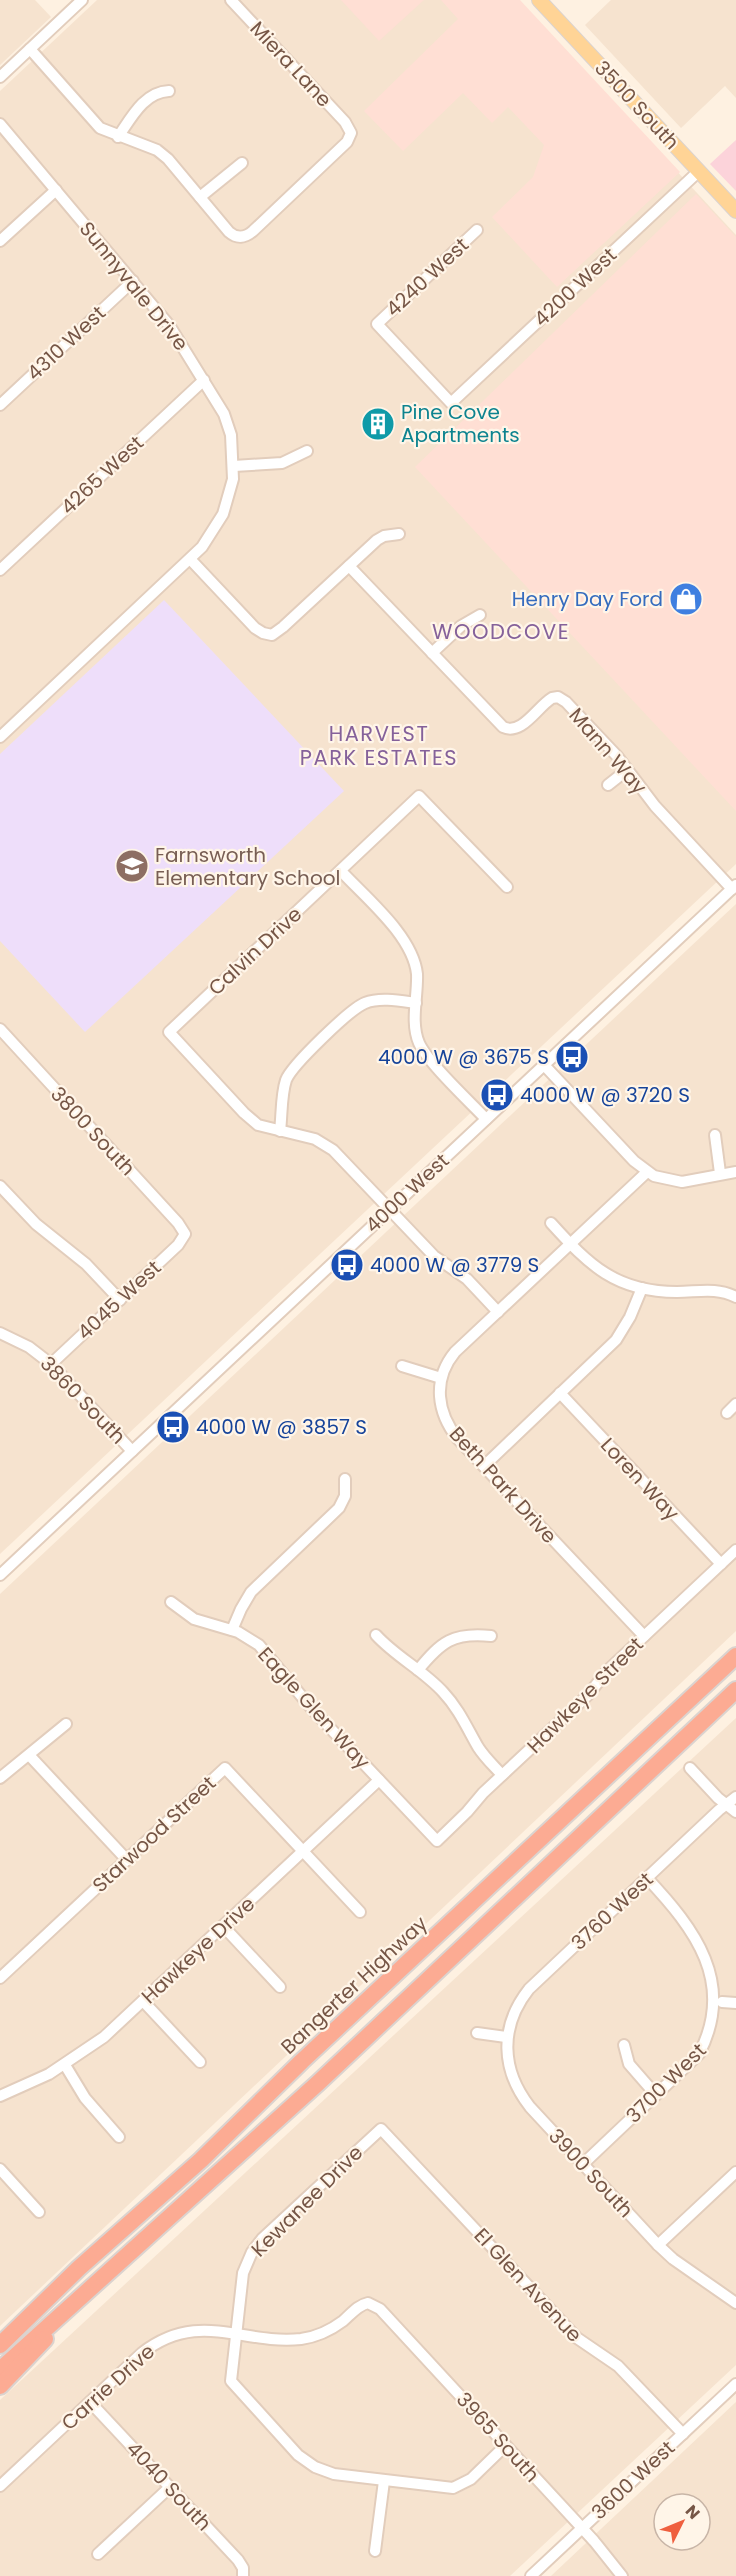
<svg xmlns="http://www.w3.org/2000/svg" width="736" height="2576" viewBox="0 0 736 2576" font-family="Poppins,sans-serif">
	<rect width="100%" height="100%" fill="#fef1e1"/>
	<g fill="#f6e3cf" fill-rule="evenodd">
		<polygon points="0,0 35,0 51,17 0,65"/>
		<polygon points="97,0 518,0 736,235 736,864 0,1554 0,91"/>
		<polygon points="611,0 736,0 736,98 725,86 681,128 585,25"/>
		<polygon points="736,904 736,1631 0,2326 0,1594"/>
		<polygon points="736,1718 736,2365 510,2576 0,2576 0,2400"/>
		<path d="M736 2402V2576H551ZM664 2504H700V2540H664Z"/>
	</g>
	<g fill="#ffdfd4">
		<polygon points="341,0 424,0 379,41"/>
		<polygon points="441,0 520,0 680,172 557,287 492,217 533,177 544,145 508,107 492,123 463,93 403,151 364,111 458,19"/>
		<polygon points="696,194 736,237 736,811 415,467"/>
	</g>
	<polygon fill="#eedefa" points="164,600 344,791 85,1032 0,941 0,754"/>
	<polygon fill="#fcd3da" points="736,140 736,191 710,164"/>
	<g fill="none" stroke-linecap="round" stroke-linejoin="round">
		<g stroke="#e2cdbc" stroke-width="14">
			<g id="minor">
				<path d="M30 49 100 128 157 150 168 159 229 232C237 239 245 238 253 231L347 142 351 133 345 122 231 0"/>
				<polyline points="0,77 82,0"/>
				<polyline points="0,124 169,325 224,414 231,435 233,479 223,514 202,547 0,737"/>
				<path d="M118 137C131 118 144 92 169 91"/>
				<polyline points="200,197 242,163"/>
				<polyline points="477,230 377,324 451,403 699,171"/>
				<polyline points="0,241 56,190"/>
				<polyline points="0,405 133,281"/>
				<polyline points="234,466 282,463 307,451"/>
				<polyline points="190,559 255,628 263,633 272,635 283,627 377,540 384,536 399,534"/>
				<path d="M349 566 503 727C522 736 537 707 552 698L558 697 566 702 617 756 655 806 732 889"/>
				<polyline points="0,570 204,380"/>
				<polyline points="432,653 461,626 480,615"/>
				<polyline points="608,785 627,770"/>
				<path d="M341 871C366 898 413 936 417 974 418 996 410 1022 419 1043 428 1063 469 1101 486 1119"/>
				<polyline points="0,1029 178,1223 185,1234 178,1245 51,1364"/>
				<polyline points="544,1065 634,1161 654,1176 682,1182 736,1172"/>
				<path d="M280 1131C282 1115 281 1095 286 1080 292 1065 350 1009 365 1003 380 997 401 1001 416 1003"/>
				<polyline points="715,1135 720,1173"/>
				<polyline points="0,1186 36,1224 86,1264 120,1300"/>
				<path d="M551 1223C589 1265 616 1292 677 1292 698 1292 716 1287 736 1297"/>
				<polyline points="498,1312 467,1279 434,1256 333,1150 315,1139 258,1125 244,1113 169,1032 419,796 507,887"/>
				<polyline points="0,1333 29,1347 51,1364 132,1451"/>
				<polyline points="402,1366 441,1378"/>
				<polyline points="560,1393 721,1564"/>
				<polyline points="727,1413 736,1404"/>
				<polyline points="484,1466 616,1340 630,1317 642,1288"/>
				<polyline points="0,1575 736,885"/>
				<polyline points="171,1602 194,1619 238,1632 259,1645 313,1710 437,1841 467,1812 483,1793 588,1695 607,1671 736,1550"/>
				<polyline points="232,1630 241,1609 251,1592 339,1508 345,1496 345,1479"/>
				<path d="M376 1635C396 1657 423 1670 443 1692 459 1709 467 1728 478 1747 485 1758 494 1766 502 1775"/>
				<path d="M644 1636 458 1439C437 1413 432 1380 455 1352L647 1172"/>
				<path d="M418 1670C441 1642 453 1632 491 1636"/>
				<polyline points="29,1755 127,1860"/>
				<polyline points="690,1768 718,1798 736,1812"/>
				<polyline points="0,1778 66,1724"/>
				<path d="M736 1797 719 1810 529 1989C499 2027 501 2070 530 2107L658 2245 673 2259 736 2303"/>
				<polyline points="223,1926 280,1987"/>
				<polyline points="0,1978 225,1768 360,1912"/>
				<polyline points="143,2001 200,2062"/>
				<polyline points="722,2002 736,2003"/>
				<polyline points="477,2033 506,2037"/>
				<polyline points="624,2045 629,2064 656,2095"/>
				<polyline points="65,2065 85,2098 119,2137"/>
				<polyline points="0,2096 49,2074 104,2037 379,1780"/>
				<path d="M583 2164 699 2054C736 1983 695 1929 647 1878"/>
				<polyline points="0,2169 39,2212"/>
				<polyline points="658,2245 736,2172"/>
				<polyline points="90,2402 238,2560 243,2568 243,2576"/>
				<polyline points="505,2446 471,2479 453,2488 334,2474 315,2467 298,2455 231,2381 243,2273 252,2252 262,2239 381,2129 577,2338 618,2366 683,2434"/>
				<path d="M0 2486 142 2353C199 2309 241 2345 301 2339 316 2337 331 2330 343 2321 351 2314 358 2305 368 2303L380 2309 594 2541 622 2576"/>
				<polyline points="375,2551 384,2481"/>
				<polyline points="98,2554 170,2487"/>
				<polyline points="531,2576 736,2384"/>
			</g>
		</g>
		<g stroke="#dbd3cf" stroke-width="16">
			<polyline id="major" points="539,0 736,211"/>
		</g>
		<g stroke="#dbd3cf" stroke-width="20">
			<g id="highway">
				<polyline points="0,2345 79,2268 201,2160 302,2061 736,1656"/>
				<polyline points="0,2370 318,2083 736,1690"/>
				<polyline points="0,2386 45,2339"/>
			</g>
		</g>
		<use href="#minor" stroke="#fff" stroke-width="10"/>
		<use href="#major" stroke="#ffd496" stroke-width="14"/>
		<use href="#highway" stroke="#fcab93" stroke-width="16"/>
	</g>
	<defs>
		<g id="building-disc" transform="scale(1.725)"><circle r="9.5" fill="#0f9aa8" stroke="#fff5e8"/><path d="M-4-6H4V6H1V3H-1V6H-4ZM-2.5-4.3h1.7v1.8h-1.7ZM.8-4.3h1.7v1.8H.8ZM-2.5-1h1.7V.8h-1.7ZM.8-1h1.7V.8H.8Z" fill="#fff"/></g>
		<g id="shop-disc" transform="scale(1.725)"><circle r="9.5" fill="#3f7fe0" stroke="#fff5e8"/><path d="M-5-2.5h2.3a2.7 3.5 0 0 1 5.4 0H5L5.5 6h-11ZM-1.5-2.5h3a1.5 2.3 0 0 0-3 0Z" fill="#fff"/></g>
		<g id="school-disc" transform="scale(1.725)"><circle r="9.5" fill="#8d6e63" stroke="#fff5e8"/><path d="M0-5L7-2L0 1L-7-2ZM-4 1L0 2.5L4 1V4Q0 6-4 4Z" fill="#fff"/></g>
		<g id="bus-disc" transform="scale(1.725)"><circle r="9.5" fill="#1a4fb4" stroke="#fff5e8"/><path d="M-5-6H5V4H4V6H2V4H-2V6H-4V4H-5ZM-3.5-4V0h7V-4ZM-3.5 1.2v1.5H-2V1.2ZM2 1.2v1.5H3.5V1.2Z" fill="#fff"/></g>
	</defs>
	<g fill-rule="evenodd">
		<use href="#building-disc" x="378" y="424"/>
		<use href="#shop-disc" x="686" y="599"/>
		<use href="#school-disc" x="132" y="866"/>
		<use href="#bus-disc" x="572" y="1057"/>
		<use href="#bus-disc" x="497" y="1095"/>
		<use href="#bus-disc" x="347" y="1265"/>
		<use href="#bus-disc" x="173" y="1427"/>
	</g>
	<g text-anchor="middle" stroke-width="4.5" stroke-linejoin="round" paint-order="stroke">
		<g font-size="20" fill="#765646" stroke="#fff5e8">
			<text transform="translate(291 64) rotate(47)" y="7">Miera Lane</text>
			<text transform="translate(637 105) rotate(47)" y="7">3500 South</text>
			<text transform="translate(427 277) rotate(-43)" y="7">4240 West</text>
			<text transform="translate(134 286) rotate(51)" y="7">Sunnyvale Drive</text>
			<text transform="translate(575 287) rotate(-43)" y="7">4200 West</text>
			<text transform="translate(66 343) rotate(-43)" y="7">4310 West</text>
			<text transform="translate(102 475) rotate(-43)" y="7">4265 West</text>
			<text transform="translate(608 751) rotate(49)" y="7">Mann Way</text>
			<text transform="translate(255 951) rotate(-43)" y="7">Calvin Drive</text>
			<text transform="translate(93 1131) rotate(47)" y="7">3800 South</text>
			<text transform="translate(407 1193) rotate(-43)" y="7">4000 West</text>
			<text transform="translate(119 1300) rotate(-43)" y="7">4045 West</text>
			<text transform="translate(83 1400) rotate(46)" y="7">3860 South</text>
			<text transform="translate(640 1479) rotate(47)" y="7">Loren Way</text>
			<text transform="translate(503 1485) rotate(48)" y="7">Beth Park Drive</text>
			<text transform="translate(585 1695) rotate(-45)" y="7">Hawkeye Street</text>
			<text transform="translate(314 1708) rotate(48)" y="7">Eagle Glen Way</text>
			<text transform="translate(154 1834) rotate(-43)" y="7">Starwood Street</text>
			<text transform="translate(612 1911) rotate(-43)" y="7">3760 West</text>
			<text transform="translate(198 1950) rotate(-43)" y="7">Hawkeye Drive</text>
			<text transform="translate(354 1985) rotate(-43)" y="7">Bangerter Highway</text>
			<text transform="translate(666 2083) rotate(-45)" y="7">3700 West</text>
			<text transform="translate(591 2173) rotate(47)" y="7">3900 South</text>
			<text transform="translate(307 2201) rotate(-45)" y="7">Kewanee Drive</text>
			<text transform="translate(528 2285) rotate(47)" y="7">El Glen Avenue</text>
			<text transform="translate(108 2387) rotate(-42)" y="7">Carrie Drive</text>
			<text transform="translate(498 2437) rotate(48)" y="7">3965 South</text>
			<text transform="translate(633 2480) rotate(-43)" y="7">3600 West</text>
			<text transform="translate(169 2486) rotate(47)" y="7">4040 South</text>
		</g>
		<g font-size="20" fill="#0d838f" stroke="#fff5e8" text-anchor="start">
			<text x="401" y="419">Pine Cove<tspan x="401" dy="23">Apartments</tspan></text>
		</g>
		<g font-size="20" fill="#366cbe" stroke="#fff5e8" text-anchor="end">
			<text x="663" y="606">Henry Day Ford</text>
		</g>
		<g font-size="20" fill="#785e54" stroke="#fff5e8" text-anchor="start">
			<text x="155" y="862">Farnsworth<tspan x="155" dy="23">Elementary School</tspan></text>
		</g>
		<g font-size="20" fill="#164399" stroke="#fff5e8" text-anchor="start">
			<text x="549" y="1064" text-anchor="end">4000 W @ 3675 S</text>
			<text x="520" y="1102">4000 W @ 3720 S</text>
			<text x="370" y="1272">4000 W @ 3779 S</text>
			<text x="196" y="1434">4000 W @ 3857 S</text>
		</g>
		<g font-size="21" letter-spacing="1.5" fill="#85619a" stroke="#fff5e8">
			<text x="501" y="639">WOODCOVE</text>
			<text x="379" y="741">HARVEST<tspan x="379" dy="24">PARK ESTATES</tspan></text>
		</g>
	</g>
	<g transform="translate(682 2522) rotate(47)"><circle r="28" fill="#fff5e8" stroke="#c8b5a7" stroke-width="1.5"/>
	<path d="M0-4.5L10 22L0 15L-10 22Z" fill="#ef5f3e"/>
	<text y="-9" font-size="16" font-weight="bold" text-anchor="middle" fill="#765646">N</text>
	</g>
</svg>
